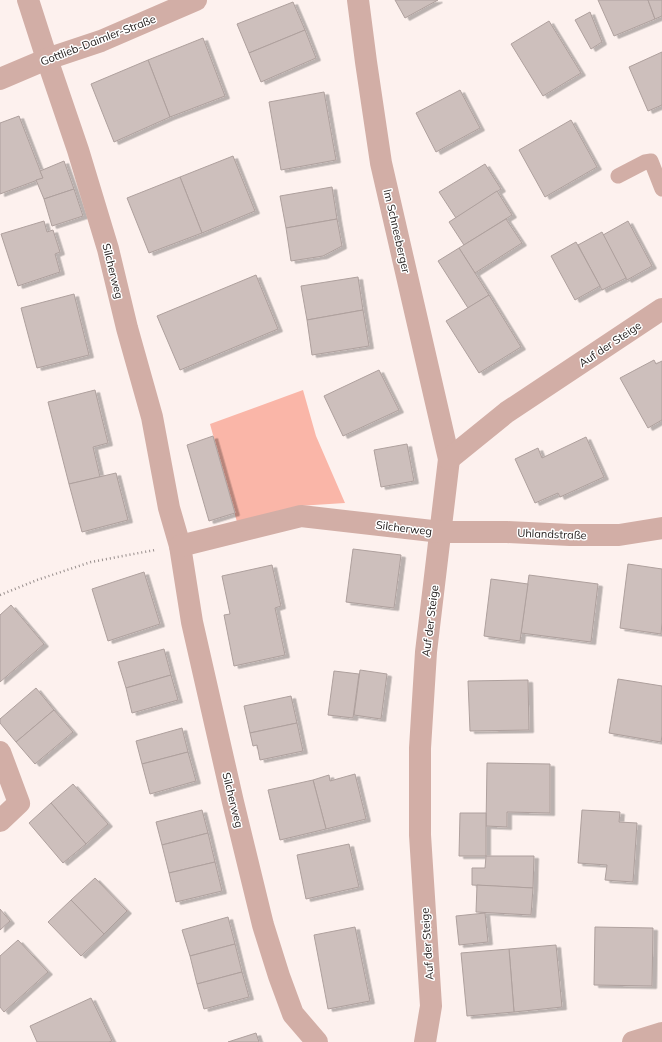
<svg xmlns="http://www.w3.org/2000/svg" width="662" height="1042" viewBox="0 0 662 1042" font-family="Mulish,sans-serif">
	<defs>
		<filter id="shadow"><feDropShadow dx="4.5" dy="2.5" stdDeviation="0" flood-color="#0004"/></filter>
	</defs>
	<rect width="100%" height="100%" fill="#fdf1ee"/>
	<polygon fill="#fab6a8" points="303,390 316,436 345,503 298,506 237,522 210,424"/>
	<g fill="#cdbfbc" stroke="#aea09d" filter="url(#shadow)">
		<polygon points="395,0 438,0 405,18"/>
		<polygon points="598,0 648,0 655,19 614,36"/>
		<polygon points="648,0 662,0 662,16 655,19"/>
		<polygon points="293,2 305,30 249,53 237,24"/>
		<polygon points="590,12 602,42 591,49 575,20"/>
		<polygon points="549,21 581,73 543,96 511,44"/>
		<polygon points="305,30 316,58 261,82 249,53"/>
		<polygon points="203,38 225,96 170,117 148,60"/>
		<polygon points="662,52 662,105 648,111 629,67"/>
		<polygon points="148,60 170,117 114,142 91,84"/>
		<polygon points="460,90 480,128 436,152 416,113"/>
		<polygon points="324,92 336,160 281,170 269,102"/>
		<polygon points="19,116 43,178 0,194 0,123"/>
		<polygon points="571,120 597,167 545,197 519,150"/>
		<polygon points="233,156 255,211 202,233 180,177"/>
		<polygon points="64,161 74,189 44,199 36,180 43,178 40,171"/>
		<polygon points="485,164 501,189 456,218 439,192"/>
		<polygon points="180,177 202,233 149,253 127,198"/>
		<polygon points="332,187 337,219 286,228 280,196"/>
		<polygon points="74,189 83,216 52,226 44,199"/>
		<polygon points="497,191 512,215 464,245 449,222"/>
		<polygon points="337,219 342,246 323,256 291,261 286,228"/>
		<polygon points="506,219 522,243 475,273 459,248"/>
		<polygon points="44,221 47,232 53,230 60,252 55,254 60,272 18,286 1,234"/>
		<polygon points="628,221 652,266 627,280 603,235"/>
		<polygon points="602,232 626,278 602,290 578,245"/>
		<polygon points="576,242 600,286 575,300 551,256"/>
		<polygon points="459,248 489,295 468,308 438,261"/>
		<polygon points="256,275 278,329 180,370 157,316"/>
		<polygon points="358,277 363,310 307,320 301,286"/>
		<polygon points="74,294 89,355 37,368 21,308"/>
		<polygon points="489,295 521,347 479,373 446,321"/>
		<polygon points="363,310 369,346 312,355 307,320"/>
		<polygon points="654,360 656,364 662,361 662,420 648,428 620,378"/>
		<polygon points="379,370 399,410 343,436 324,396"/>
		<polygon points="95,390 108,443 93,447 100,477 69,484 48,402"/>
		<polygon points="213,436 235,513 209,521 187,445"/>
		<polygon points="586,437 604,477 560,497 558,493 535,503 515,459 538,448 542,458"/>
		<polygon points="407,444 414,481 381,487 374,450"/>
		<polygon points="116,473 128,520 82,532 69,484"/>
		<polygon points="353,549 401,555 394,608 346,602"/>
		<polygon points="628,564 662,569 662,623 661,634 620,628"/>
		<polygon points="272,565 281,606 275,608 285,655 234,666 224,615 230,614 222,576"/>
		<polygon points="144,572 160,624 108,641 92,589"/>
		<polygon points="529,575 598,584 591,642 521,633"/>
		<polygon points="491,579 528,584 520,641 484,636"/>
		<polygon points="11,605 44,644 0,682 0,615"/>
		<polygon points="164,649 171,675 126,688 118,662"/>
		<polygon points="360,670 387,674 381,719 354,715"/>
		<polygon points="334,671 359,674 353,718 328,715"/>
		<polygon points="171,675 178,700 132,713 126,688"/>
		<polygon points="618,679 662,686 662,736 661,742 609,733"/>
		<polygon points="528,680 529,730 470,731 468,681"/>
		<polygon points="36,688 54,710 16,742 0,723 0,719"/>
		<polygon points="291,696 297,723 250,733 244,706"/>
		<polygon points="54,710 73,732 35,764 16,742"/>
		<polygon points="297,723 303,751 260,760 257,745 253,746 250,733"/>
		<polygon points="182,728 188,752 142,764 136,741"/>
		<polygon points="188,752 196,781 150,794 142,764"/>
		<polygon points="487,763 550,764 550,813 507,812 507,827 486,826"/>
		<polygon points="355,774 366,819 326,829 313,780 329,775 330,781"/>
		<polygon points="313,780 326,829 280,840 268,790"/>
		<polygon points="73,784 108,824 86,844 51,803"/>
		<polygon points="51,803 86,844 63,863 29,823"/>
		<polygon points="202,810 208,833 162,845 156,822"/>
		<polygon points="582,810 620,812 619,822 637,823 633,882 605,880 607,865 578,863"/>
		<polygon points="460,813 486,813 486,856 459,856"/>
		<polygon points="208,833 215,862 169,873 162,845"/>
		<polygon points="349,844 359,887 306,899 297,855"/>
		<polygon points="486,856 534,856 533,888 472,885 472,868 485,868"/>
		<polygon points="215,862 222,891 176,902 169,873"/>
		<polygon points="95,878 127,911 104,934 71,900"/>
		<polygon points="477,885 533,888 531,915 476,912"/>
		<polygon points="71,900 104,934 81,956 48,922"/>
		<polygon points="0,909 10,921 0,930"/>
		<polygon points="485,913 488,942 459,945 456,916"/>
		<polygon points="228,917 235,944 190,956 182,930"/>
		<polygon points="355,927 370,1001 328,1009 314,935"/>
		<polygon points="595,927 653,928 652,986 594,985"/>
		<polygon points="18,940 48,972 4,1012 0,1007 0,956"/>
		<polygon points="235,944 242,972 197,984 190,956"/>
		<polygon points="556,945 562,1007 514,1012 509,949"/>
		<polygon points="509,949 514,1012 467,1016 461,953"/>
		<polygon points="242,972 249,997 204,1009 197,984"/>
		<polygon points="91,998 112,1041 109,1042 37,1042 30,1026"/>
		<polygon points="256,1033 259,1042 228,1042"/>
	</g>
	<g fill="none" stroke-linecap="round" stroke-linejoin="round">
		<polyline stroke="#978e8c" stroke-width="2.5" stroke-dasharray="1 3" stroke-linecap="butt" points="0,595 37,580 91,562 155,550"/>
		<polyline stroke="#d2aea6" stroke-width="15" points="618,176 645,162 651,161 662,189"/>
		<g stroke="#d2aea6" stroke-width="22">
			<polyline points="28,0 47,59 78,150 108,249 127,328 152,417 169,508 180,546 192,622 233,802 263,925 279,976 293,1014 317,1042"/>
			<polyline points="358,0 366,62 381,163 449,459 426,652 420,748 420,835 431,1006 425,1042"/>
			<polyline points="0,79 47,59 101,41 196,0"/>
			<polyline points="449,459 507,412 662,309"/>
			<polyline points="180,546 301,516 441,532 507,532 570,535 619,535 662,528"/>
			<polyline points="0,752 19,803 0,821"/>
			<polyline points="633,1042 662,1033"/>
		</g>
	</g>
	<g text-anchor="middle" stroke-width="3" stroke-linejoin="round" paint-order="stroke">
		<g font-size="11" fill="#25201f" stroke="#fff">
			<text transform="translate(98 40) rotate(-21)" y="4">Gottlieb-Daimler-Straße</text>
			<text transform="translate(397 231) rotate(77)" y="4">Im Schneeberger</text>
			<text transform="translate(113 271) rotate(76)" y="4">Silcherweg</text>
			<text transform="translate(610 344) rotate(-34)" y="4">Auf der Steige</text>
			<text transform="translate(404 528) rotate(7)" y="4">Silcherweg</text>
			<text transform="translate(552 534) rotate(2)" y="4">Uhlandstraße</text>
			<text transform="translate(430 621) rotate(-83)" y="4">Auf der Steige</text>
			<text transform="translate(233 800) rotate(76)" y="4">Silcherweg</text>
			<text transform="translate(427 944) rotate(-94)" y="4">Auf der Steige</text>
		</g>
	</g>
</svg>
